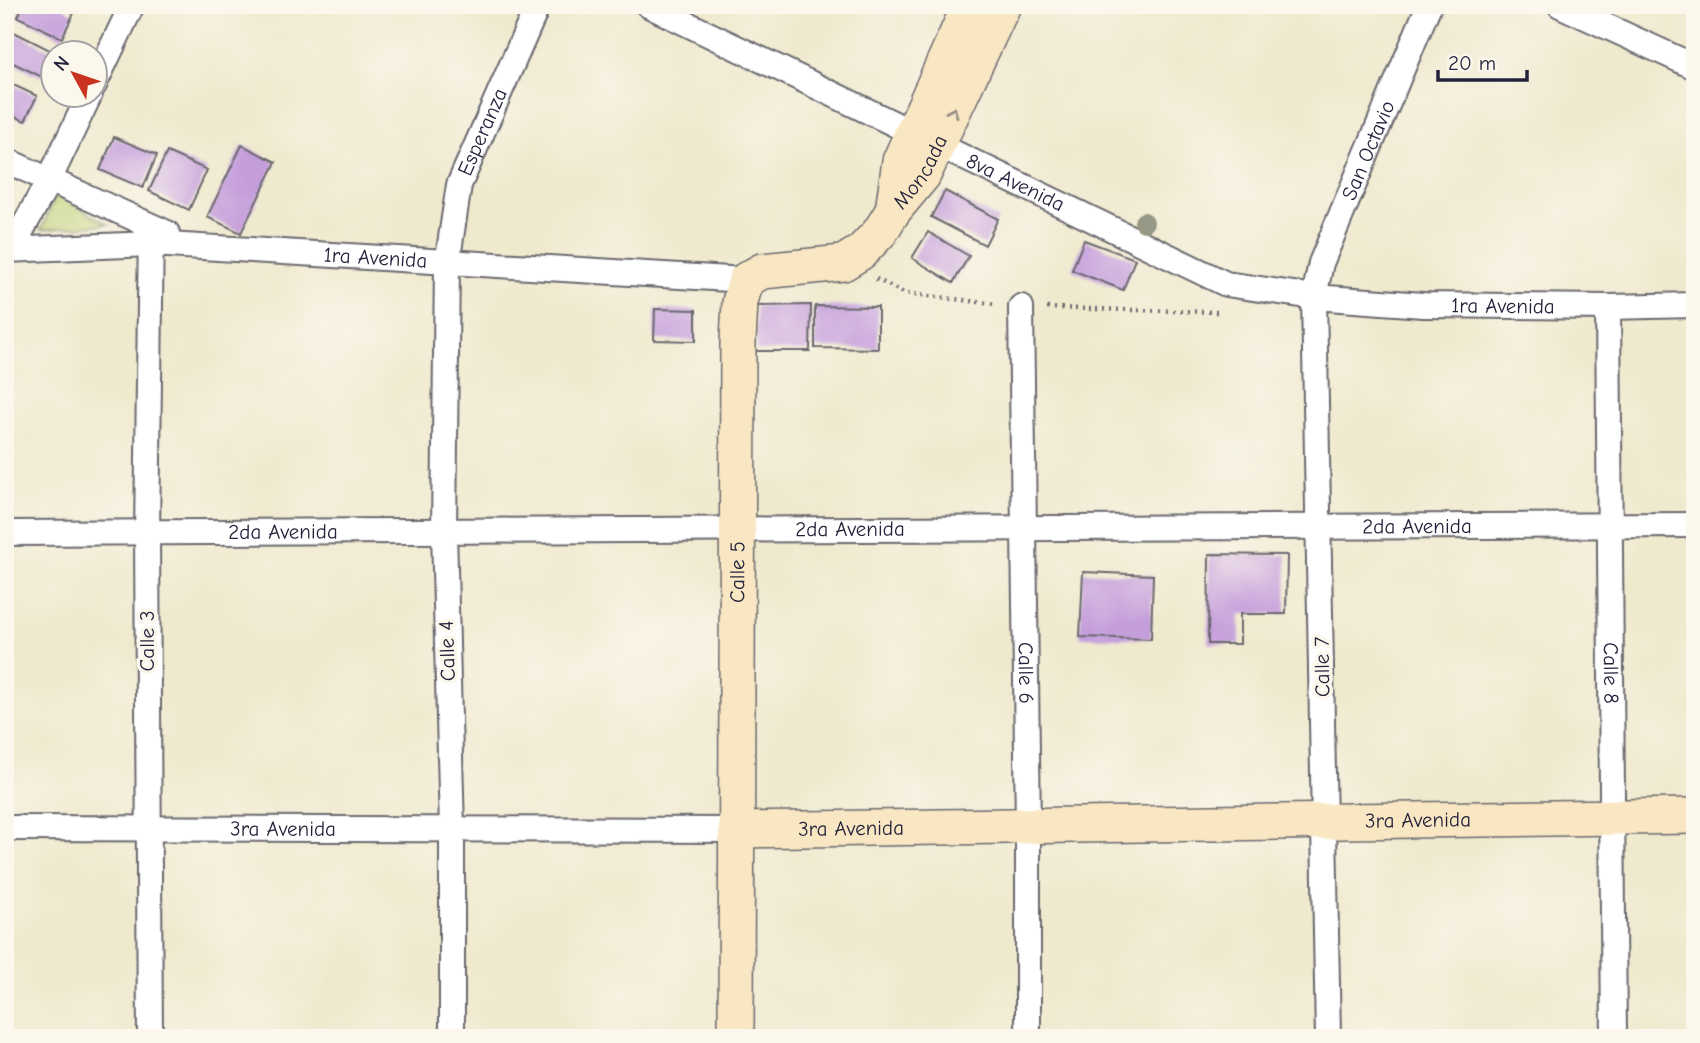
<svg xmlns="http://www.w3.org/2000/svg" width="1700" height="1043" viewBox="0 0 1700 1043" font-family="'Comic Neue',sans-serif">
	<rect width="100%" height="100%" fill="#fbf7ec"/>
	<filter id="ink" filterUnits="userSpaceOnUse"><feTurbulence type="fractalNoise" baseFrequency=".0143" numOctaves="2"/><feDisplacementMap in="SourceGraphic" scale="14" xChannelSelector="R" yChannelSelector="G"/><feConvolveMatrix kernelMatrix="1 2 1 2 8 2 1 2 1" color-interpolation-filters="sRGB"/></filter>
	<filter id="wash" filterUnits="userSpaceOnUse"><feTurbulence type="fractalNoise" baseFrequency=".00686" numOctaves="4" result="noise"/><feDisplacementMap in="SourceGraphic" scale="28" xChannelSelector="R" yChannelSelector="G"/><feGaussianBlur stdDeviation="1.57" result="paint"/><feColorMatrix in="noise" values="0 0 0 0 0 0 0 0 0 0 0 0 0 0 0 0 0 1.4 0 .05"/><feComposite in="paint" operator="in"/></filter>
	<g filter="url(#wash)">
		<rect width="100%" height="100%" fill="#efe9ce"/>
		<polygon fill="#bccd70" stroke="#6f7856" stroke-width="2" points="56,195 108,224 41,230"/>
		<g id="blocks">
			<g fill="#c49ddb">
				<polygon points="23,5 58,5 74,13 62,38 18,17"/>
				<polygon points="12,31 52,51 52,60 44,78 5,59 5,46"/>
				<polygon points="5,81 37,96 25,121 5,112"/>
				<polygon points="114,137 157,155 143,188 100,170"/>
				<polygon points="242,145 276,162 241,233 207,217"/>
				<polygon points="167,152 207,170 189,210 149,191"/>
				<polygon points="945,191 998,219 985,245 931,217"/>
				<polygon points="928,232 969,256 953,283 912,258"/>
				<polygon points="1084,240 1135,259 1123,290 1072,270"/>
				<polygon points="811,305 810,351 756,351 756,306"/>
				<polygon points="815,306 878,307 878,349 815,348"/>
				<polygon points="655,309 696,310 696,341 654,340"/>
				<polygon points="1209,554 1287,555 1286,614 1240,614 1240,644 1208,644"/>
				<polygon points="1083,572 1153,575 1151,639 1080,637"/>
			</g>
		</g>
	</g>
	<g filter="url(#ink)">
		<use href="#blocks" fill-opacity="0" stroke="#6a686e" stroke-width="2"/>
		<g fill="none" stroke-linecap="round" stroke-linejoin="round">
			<g stroke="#6a686e" stroke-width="28">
				<g id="street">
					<path id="s1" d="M648 5 1226 284 1314 297 1423 305 1608 307 1695 305"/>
					<polyline points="1560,5 1695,67"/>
					<polyline points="94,85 132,5"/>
					<polyline points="5,160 167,233"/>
					<path id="s2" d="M5 250 151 244 746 280"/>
					<polyline points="11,250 49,180 90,94"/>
					<path id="s3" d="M1021 307 1028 827V1038"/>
					<path id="s4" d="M1608 307 1614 1038"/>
					<path id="s5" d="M5 533 1695 525"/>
					<path id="s6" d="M5 828 737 830"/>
					<polyline points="150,1038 147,534 151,227"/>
					<path id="s7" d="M452 1038V830L444 531 447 264 459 185 538 5"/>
					<path id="s8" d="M1328 1038 1314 297 1321 263 1429 5"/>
				</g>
			</g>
			<g stroke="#6a686e" stroke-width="38">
				<g id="secondary">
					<polyline points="893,211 900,161 970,5"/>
					<path id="s9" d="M737 830 1695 816"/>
					<path id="s10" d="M736 1038 738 341 740 302 746 280 762 271 843 263 861 252 880 232 893 211 923 175 1003 5"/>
				</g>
			</g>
			<g stroke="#6a686e" stroke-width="4.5" stroke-dasharray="2 5" stroke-linecap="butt">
				<polyline points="876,279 904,293 996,304"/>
				<polyline points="1047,308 1220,312"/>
			</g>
			<use href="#street" stroke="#fff" stroke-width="24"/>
			<use href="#secondary" stroke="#f9e7c3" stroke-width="35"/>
		</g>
		<circle fill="#989886" cx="1144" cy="222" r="10"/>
		<defs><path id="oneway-chevron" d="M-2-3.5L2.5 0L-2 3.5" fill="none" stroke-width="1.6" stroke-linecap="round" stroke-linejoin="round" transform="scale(1.75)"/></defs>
		<use stroke="#988e86" href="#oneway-chevron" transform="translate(953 112) rotate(-65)"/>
	</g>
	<g text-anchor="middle" stroke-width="7" stroke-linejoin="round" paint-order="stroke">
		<g font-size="21" fill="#22223b" stroke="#fbf7ec">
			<text dy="7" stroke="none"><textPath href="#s7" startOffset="912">Esperanza</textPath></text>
			<text dy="7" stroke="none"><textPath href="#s8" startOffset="898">San Octavio</textPath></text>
			<text dy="7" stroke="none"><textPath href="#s10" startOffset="980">Moncada</textPath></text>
			<text dy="7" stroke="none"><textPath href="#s1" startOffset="408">8va Avenida</textPath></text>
			<text dy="7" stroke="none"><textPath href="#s2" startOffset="371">1ra Avenida</textPath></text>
			<text dy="7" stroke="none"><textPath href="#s1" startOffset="920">1ra Avenida</textPath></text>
			<text dy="7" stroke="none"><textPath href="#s5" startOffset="1412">2da Avenida</textPath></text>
			<text dy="7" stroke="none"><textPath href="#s5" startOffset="845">2da Avenida</textPath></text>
			<text dy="7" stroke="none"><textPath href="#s5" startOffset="278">2da Avenida</textPath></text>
			<text dy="7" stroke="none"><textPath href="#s10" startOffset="466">Calle 5</textPath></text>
			<text transform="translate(147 641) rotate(-90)" y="7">Calle 3</text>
			<text transform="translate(447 651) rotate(-92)" y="7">Calle 4</text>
			<text transform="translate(1322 667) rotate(-91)" y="7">Calle 7</text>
			<text dy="7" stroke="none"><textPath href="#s3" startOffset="366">Calle 6</textPath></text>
			<text dy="7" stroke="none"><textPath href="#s4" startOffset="366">Calle 8</textPath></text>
			<text dy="7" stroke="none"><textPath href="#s9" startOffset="681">3ra Avenida</textPath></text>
			<text dy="7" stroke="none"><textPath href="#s6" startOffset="278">3ra Avenida</textPath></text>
			<text dy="7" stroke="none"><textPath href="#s9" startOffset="114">3ra Avenida</textPath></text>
		</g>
	</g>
	<rect width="1700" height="1043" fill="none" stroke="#fbf7ec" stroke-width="28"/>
	<g transform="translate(74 74) rotate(310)"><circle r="33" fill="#fbf7ec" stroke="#a4a2a5" stroke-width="2"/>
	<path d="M0-5L12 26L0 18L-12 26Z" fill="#c8321e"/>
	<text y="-10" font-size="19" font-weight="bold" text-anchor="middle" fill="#22223b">N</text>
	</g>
	<path d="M1438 70v10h89v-10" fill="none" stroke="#22223b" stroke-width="3.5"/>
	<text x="1448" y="70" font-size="21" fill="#22223b" stroke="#fbf7ec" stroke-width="5" paint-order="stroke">20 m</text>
</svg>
